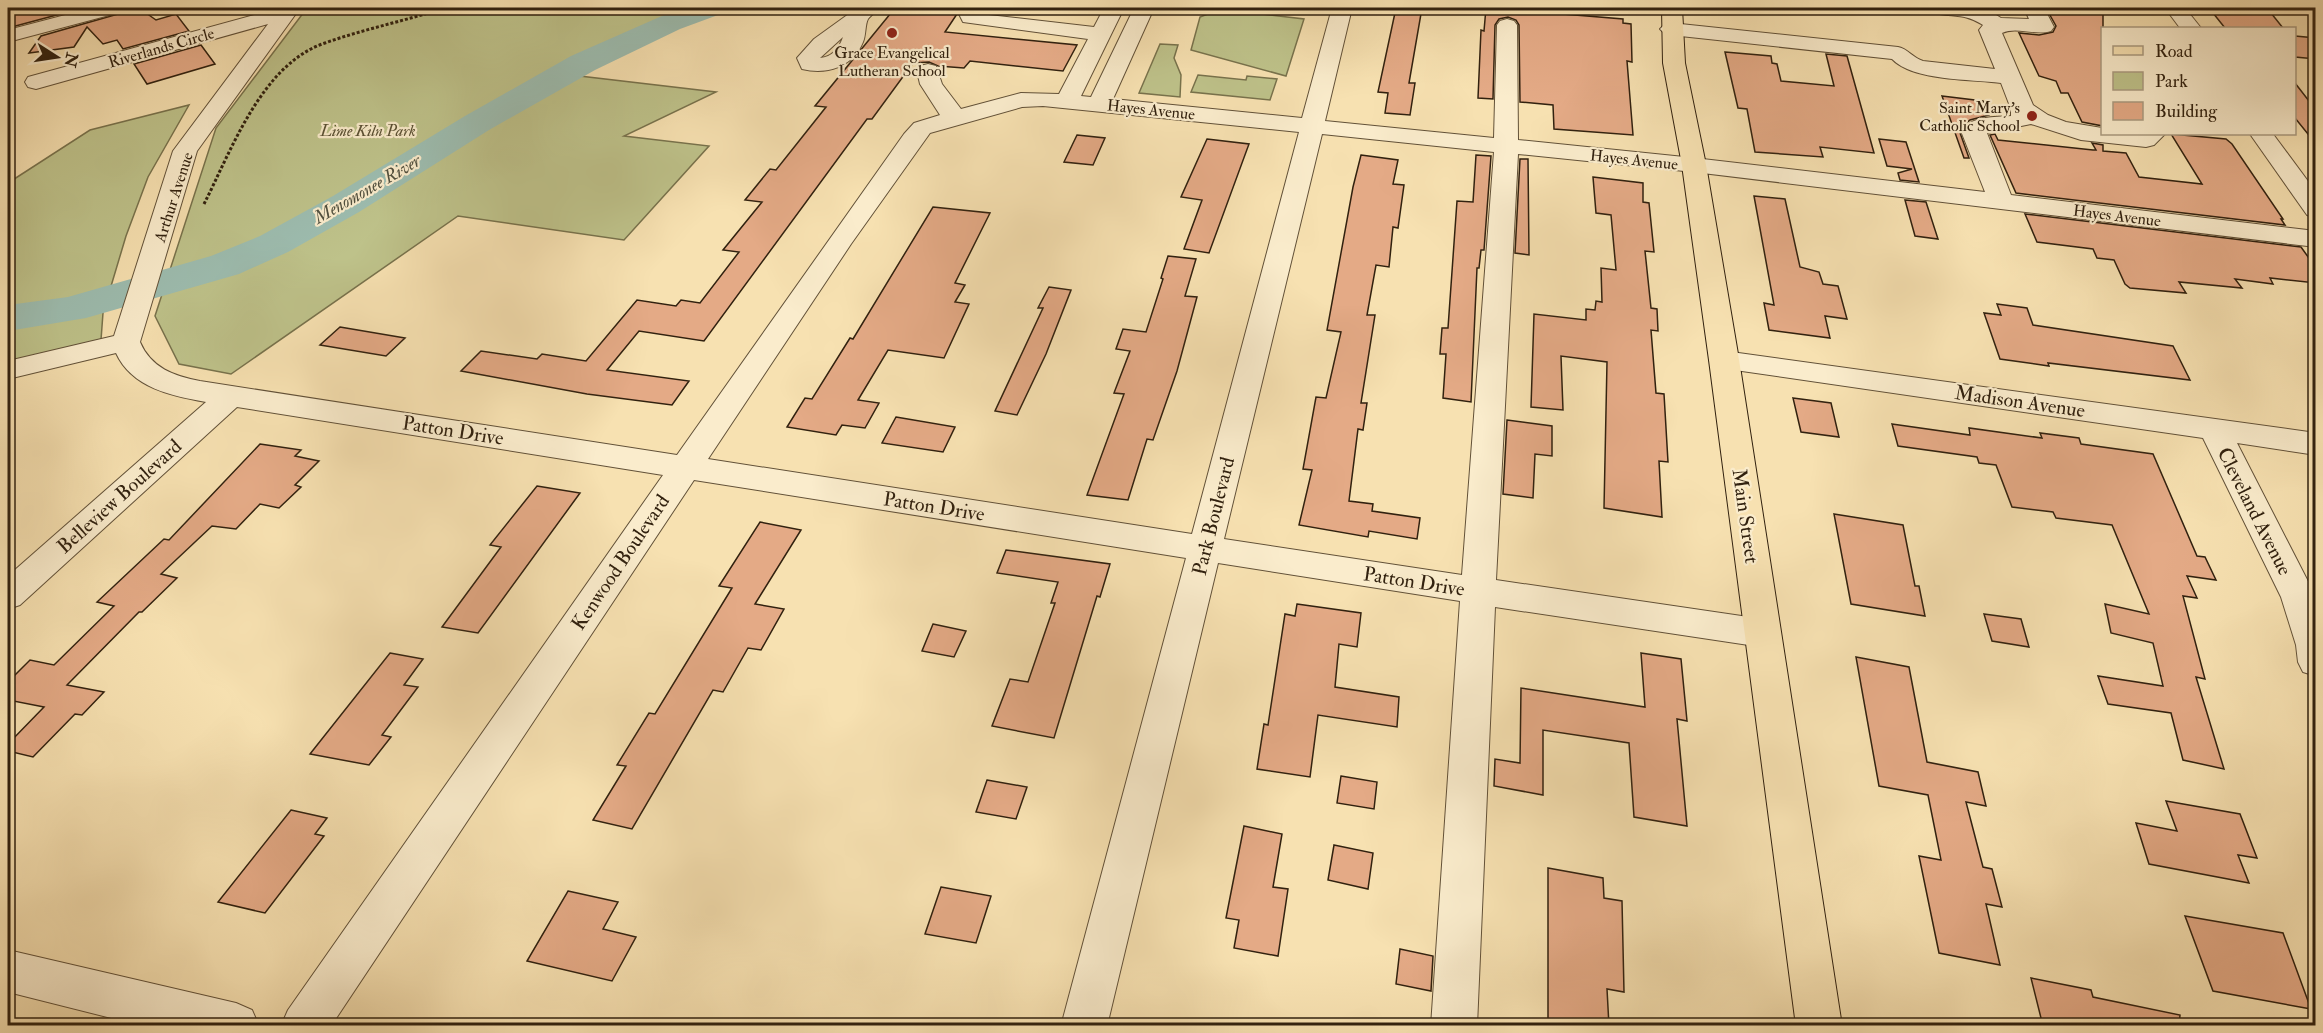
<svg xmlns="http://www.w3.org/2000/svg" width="2323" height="1033" viewBox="0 0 2323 1033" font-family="'IM FELL Double Pica',serif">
	<rect width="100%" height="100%" fill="#f7e1b1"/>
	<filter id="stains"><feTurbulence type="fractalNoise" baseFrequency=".00333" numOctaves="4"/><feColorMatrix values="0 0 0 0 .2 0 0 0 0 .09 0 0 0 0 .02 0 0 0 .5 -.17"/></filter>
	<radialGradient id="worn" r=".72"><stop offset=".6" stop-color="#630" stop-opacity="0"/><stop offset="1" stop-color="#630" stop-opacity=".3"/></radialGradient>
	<g fill="#bec28a" stroke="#78724c" stroke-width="1.5">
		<polygon points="307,8 694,8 620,38 554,73 716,92 624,136 709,146 624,240 458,216 231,374 179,364 155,316 216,128"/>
		<polygon points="1221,9 1304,19 1286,76 1191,50 1200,17"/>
		<polygon points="1160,44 1178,45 1174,58 1181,75 1180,97 1139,93"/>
		<polygon points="1198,75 1246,80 1247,76 1277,79 1270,100 1191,92"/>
		<polygon points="189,105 148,177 126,236 103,313 101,340 8,362 8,183 90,130"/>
	</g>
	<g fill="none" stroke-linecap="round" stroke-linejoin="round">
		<polygon fill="#9dbdb0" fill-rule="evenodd" points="680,8 722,8 718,15 680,29 595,70 489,130 359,212 288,252 239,274 86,318 8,331 8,305 68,297 211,256 260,236 333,196 465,116 571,56"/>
	</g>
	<g fill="#e4aa86" stroke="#31210f" stroke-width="1.5">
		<polygon points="8,8 77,8 79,9 8,28"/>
		<polygon points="139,8 156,20 176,14 189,31 123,49 117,40 103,44 87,27 74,47 29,53 41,36"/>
		<polygon points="895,8 961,8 945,32 1077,45 1063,71 970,61 964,68 938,66 929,62 913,63 872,119 867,119 704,341 639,331 607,370 689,381 672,405 587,394 461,371 481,351 537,359 542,354 586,361 637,300 676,306 681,300 700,303 739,252 723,250 762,202 745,200 770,169 776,170 826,107 815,106"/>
		<polygon points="1396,8 1422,8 1409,83 1415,83 1410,115 1385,113 1388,93 1378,92"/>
		<polygon points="1486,8 1539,8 1539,12 1623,19 1623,23 1631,24 1632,62 1627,61 1633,135 1554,129 1553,105 1520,102 1519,25 1516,20 1508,17 1499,19 1495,25 1493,99 1478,98 1481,30 1484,31"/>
		<polygon points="2046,8 2103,8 2103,126 2082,122 2068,93 2061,93 2056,81 2039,76 2019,33 2039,35 2053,32 2056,26"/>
		<polygon points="2209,8 2267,8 2283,28 2225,28"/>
		<polygon points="2295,36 2316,38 2316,59 2295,57"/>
		<polygon points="201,45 215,64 147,84 134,64"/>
		<polygon points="1725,52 1771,56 1772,63 1777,64 1781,81 1834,86 1826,54 1847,56 1874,153 1820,147 1823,157 1755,152 1747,109 1738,108"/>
		<polygon points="2295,83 2316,110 2316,144 2295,118"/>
		<polygon points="1942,96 1983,101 1989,115 1970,120 1959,130 1969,158 1964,158"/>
		<polygon points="1995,134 1998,140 2093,150 2096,150 2092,143 2103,145 2103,151 2126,153 2139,177 2202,184 2171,134 2226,139 2232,144 2283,219 2281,219 2285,225 2016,193 1990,135"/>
		<polygon points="1077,135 1105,138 1093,165 1064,162"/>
		<polygon points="1207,139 1249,144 1209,253 1184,249 1202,200 1181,197"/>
		<polygon points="1879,139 1906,142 1919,182 1900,180 1898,173 1912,169 1887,166"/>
		<polygon points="1361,155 1398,160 1393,184 1404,185 1398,228 1393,227 1389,267 1376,265 1367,315 1375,315 1361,403 1367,403 1363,430 1358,429 1349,501 1373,504 1372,511 1420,518 1417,539 1369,531 1368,537 1299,525 1312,470 1303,469 1316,397 1326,398 1341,332 1327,330 1353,187"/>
		<polygon points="1476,155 1491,156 1484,250 1481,250 1479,268 1477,268 1471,402 1443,398 1446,354 1440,354 1442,328 1448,328 1457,201 1473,202"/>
		<polygon points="1520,159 1528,159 1529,255 1515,253"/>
		<polygon points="1593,177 1643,183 1643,202 1649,203 1654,252 1645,251 1651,308 1657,309 1658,331 1651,330 1656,393 1664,394 1668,462 1659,461 1662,517 1604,508 1607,362 1561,356 1563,410 1531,407 1534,314 1586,320 1586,309 1595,310 1596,301 1602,302 1601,268 1616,270 1611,215 1596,213"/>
		<polygon points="1754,196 1785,199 1800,267 1819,272 1823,284 1838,286 1847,319 1825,316 1830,338 1769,330 1764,303 1774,305"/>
		<polygon points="1905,200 1926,202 1938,239 1915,236"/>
		<polygon points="933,207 990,213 955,283 965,285 955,302 969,304 944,358 888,350 858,400 879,403 865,428 842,425 836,435 787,427 805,398 812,399 850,338 853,339"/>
		<polygon points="2025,214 2301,247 2316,268 2316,283 2270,278 2273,284 2235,279 2242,288 2179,282 2186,293 2130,288 2125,284 2114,260 2097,258 2093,249 2037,242"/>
		<polygon points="1168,256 1196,259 1185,296 1197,297 1177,371 1153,440 1147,439 1128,500 1087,495 1124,394 1114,393 1130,351 1116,349 1123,329 1146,332 1163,279 1161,278"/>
		<polygon points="1049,287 1071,290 1046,354 1017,415 995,411 1043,308 1038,308"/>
		<polygon points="1997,304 2027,308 2033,325 2173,346 2190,380 2048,363 2049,366 2000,359 1984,313 2001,315"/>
		<polygon points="340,327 405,338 386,356 320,345"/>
		<polygon points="1793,398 1831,403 1839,437 1801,432"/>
		<polygon points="896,417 955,427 943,452 882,443"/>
		<polygon points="1507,420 1552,426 1552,456 1535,454 1533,498 1503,494"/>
		<polygon points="1892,424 1970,435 1969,428 2042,438 2040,433 2079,438 2081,444 2153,454 2197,556 2205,557 2216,580 2187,576 2197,598 2183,596 2205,679 2196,677 2224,769 2183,760 2171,713 2108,704 2098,676 2163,686 2153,643 2111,633 2105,604 2149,614 2112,525 2056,518 2053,512 2012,507 1996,465 1979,463 1977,457 1898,446"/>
		<polygon points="260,444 301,450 295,456 319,461 295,485 301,487 279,508 260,504 236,529 212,526 161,574 177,578 142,612 139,612 67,685 104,692 82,715 75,714 33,757 8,751 8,744 44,707 8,700 8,682 30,660 54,665 114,606 97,602 164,539 169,540"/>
		<polygon points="537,486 580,493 478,633 442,627 501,547 490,545"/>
		<polygon points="1834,514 1903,525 1915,586 1919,586 1925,616 1851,604"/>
		<polygon points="760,522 801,530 755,604 784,609 761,650 748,648 723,692 713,690 632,829 593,820 626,766 617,765 649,713 655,714 732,588 719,586"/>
		<polygon points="1006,550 1110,564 1100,597 1097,596 1054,738 992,726 1010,679 1028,682 1055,603 1051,603 1058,582 997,573"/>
		<polygon points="1297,604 1361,613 1357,647 1339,644 1335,687 1399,697 1397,727 1318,715 1310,777 1257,769 1264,724 1268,725 1285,614 1295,616"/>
		<polygon points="1984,614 2021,619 2029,647 1992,641"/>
		<polygon points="933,624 966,631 954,657 922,651"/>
		<polygon points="390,653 423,659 404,685 418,687 382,735 391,737 369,765 310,754"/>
		<polygon points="1641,653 1681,659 1687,721 1677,719 1687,826 1634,817 1629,743 1543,730 1543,795 1494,786 1495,759 1520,763 1521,688 1645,707"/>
		<polygon points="1856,657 1909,667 1927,762 1978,772 1986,806 1966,802 1983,867 1992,869 2002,907 1986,904 2000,965 1939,953 1919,856 1941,860 1928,795 1879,786"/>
		<polygon points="1341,776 1377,782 1374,809 1337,803"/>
		<polygon points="987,780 1027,787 1016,819 976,812"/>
		<polygon points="2166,801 2240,814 2257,858 2238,855 2249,883 2149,864 2136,823 2177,831"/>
		<polygon points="291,810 327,818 315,834 324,836 265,913 218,902"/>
		<polygon points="1244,826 1282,834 1273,887 1288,889 1278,956 1234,948 1239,920 1226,918"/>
		<polygon points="1334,845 1373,853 1368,889 1328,880"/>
		<polygon points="1548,868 1603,878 1604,898 1622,901 1624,992 1607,989 1609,1026 1548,1026"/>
		<polygon points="941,887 991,896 976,943 925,934"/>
		<polygon points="568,891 618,902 603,929 636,937 612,981 527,961"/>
		<polygon points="2185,916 2283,933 2311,1009 2213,991"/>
		<polygon points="1400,949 1433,956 1431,991 1396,984"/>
		<polygon points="2031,978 2091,990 2093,997 2180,1015 2179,1026 2043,1026"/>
	</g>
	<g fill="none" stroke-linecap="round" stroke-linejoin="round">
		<g stroke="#625138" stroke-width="2">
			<g id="minor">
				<polygon points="92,8 124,8 121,12 8,42 8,30"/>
				<path d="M280 8H300L197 151 140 342C151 368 174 376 200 381L677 455 904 134 914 123 940 115 920 84 917 71 920 66 928 64 936 66 942 84 961 109 1021 93 1059 94 1088 39 963 22 959 14 963 8H984L980 14 1094 27 1104 8H1122L1123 10 1081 96 1091 97 1134 8H1154L1113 99 1302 118 1332 8H1352L1325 121 1494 138 1497 25 1500 21 1507 19 1514 21 1517 25 1518 140 1694 158 1985 192 1961 131C1971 116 1995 117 2011 116V109L2001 83C1970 79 1913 81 1892 59L1671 35 1664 33 1660 29 1664 25 1671 23 1898 47C1908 49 1913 58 1923 61L1995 69 1979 30 1983 25C1963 12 1952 18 1930 12L1927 8H1985L2001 18 2029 19 2024 8H2044L2054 27 2051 31C2035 36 2017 26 2002 33L2033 105 2048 115 2066 122 2102 128V134H2165L2154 145 2146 147 2081 140 2031 124 1987 133 2011 195 2316 231V247L1694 172 1518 154 1496 580 1762 619 1775 623 1780 633 1775 643 1762 647 1495 607 1477 1026H1431L1460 601 1218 563 1107 1026H1061L1186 558 694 480 331 1026H281L288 1010 663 475 237 407 20 605 8 609V576L206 402C172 396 132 388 116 353L8 379V361L114 336 173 151 268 24 36 89 28 87 25 82 28 77ZM1043 106 1299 132 1192 534 708 459 851 244 930 133 1022 107ZM1322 134 1494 152 1462 575 1224 539Z"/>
				<path d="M857 8H878C876 12 871 15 868 19 865 24 866 35 863 42 853 67 827 75 802 69L797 58 814 39ZM843 37C839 49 832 57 820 58Z"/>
				<polygon points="2165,8 2185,8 2201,28 2180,28"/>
				<polygon points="2250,134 2273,134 2316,192 2316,218 2307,215"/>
				<polygon points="1724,351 2316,433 2316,455 2237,443 2316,597 2316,676 2303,672 2298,662 2296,645 2281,597 2203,438 1714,367 1709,360 1714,353"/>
				<polygon points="8,950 236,1003 252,1010 259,1026 143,1026 8,992"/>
			</g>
		</g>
		<g stroke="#31210f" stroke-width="2">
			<polygon id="major" points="1662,8 1682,8 1685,63 1706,165 1739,360 1842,1026 1796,1026 1709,360 1682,165 1663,63"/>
		</g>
		<path stroke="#31210f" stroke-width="3" stroke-dasharray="3 2" stroke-linecap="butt" d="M204 204C232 149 262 64 325 43 364 29 405 21 444 8"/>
		<use href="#minor" fill="#faeccc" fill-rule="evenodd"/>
		<use href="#major" fill="#f7e1b1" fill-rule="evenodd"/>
	</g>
	<g fill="#8f2418" stroke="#faeccc" stroke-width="2">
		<circle cx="892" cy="33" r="6"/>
		<circle cx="2032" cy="116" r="6"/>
	</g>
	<g text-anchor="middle" stroke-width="4.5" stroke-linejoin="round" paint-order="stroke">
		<g font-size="16" fill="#31210f" stroke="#faeccc">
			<text transform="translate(161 47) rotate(-16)" y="6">Riverlands Circle</text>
			<text transform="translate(1151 109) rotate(6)" y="6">Hayes Avenue</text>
			<text transform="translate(1634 159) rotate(6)" y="6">Hayes Avenue</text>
			<text transform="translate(173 197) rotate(-72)" y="6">Arthur Avenue</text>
			<text transform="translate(2117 215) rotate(7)" y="6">Hayes Avenue</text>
		</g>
		<g font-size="16" fill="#31210f" stroke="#faeccc">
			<text x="892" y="58">Grace Evangelical<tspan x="892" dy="18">Lutheran School</tspan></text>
			<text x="2020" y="113" text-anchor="end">Saint Mary's<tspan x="2020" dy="18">Catholic School</tspan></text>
		</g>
		<g font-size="16" font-style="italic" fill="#5b5134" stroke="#faeccc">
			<text x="368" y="136">Lime Kiln Park</text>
		</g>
		<g font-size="18" font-style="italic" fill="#51503f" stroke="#faeccc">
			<text transform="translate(367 189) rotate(-30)" y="6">Menomonee River</text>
		</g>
		<g font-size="20" fill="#31210f" stroke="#faeccc">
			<text transform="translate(2020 401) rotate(8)" y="7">Madison Avenue</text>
			<text transform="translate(453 430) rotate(9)" y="7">Patton Drive</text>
			<text transform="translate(119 496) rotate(-42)" y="7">Belleview Boulevard</text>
			<text transform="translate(934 506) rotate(9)" y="7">Patton Drive</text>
			<text transform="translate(2255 511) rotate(63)" y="7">Cleveland Avenue</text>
			<text transform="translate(1213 516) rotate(-76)" y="7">Park Boulevard</text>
			<text transform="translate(1746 516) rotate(82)" y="7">Main Street</text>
			<text transform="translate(620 562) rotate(-56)" y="7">Kenwood Boulevard</text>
			<text transform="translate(1414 581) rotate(9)" y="7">Patton Drive</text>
		</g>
	</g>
	<rect width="2323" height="1033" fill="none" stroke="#f7e1b1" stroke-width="30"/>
	<rect x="9" y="9" width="2305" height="1015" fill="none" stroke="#31210f" stroke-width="3"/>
	<rect x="15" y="15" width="2293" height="1003" fill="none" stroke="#31210f" stroke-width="1.5"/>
	<rect x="2101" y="27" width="195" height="108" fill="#faeccc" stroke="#aa9b80" stroke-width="1.5"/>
	<rect x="2113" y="46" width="30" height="9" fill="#f7e1b1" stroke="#aa9b80" stroke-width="1.5"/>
	<text x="2155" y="57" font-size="18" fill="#31210f">Road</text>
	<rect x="2113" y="72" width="30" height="18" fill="#bec28a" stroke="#aa9b80" stroke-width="1.5"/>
	<text x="2155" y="87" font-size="18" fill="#31210f">Park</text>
	<rect x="2113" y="102" width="30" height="18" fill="#e4aa86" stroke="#aa9b80" stroke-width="1.5"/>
	<text x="2155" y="117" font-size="18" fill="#31210f">Building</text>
	<g transform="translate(57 57) rotate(102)" stroke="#faeccc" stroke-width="4.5" paint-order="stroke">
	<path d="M0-4.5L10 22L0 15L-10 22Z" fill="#31210f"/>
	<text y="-9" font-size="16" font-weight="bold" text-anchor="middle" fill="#31210f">N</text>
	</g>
	<rect width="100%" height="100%" filter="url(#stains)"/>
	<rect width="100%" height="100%" fill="url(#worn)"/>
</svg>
